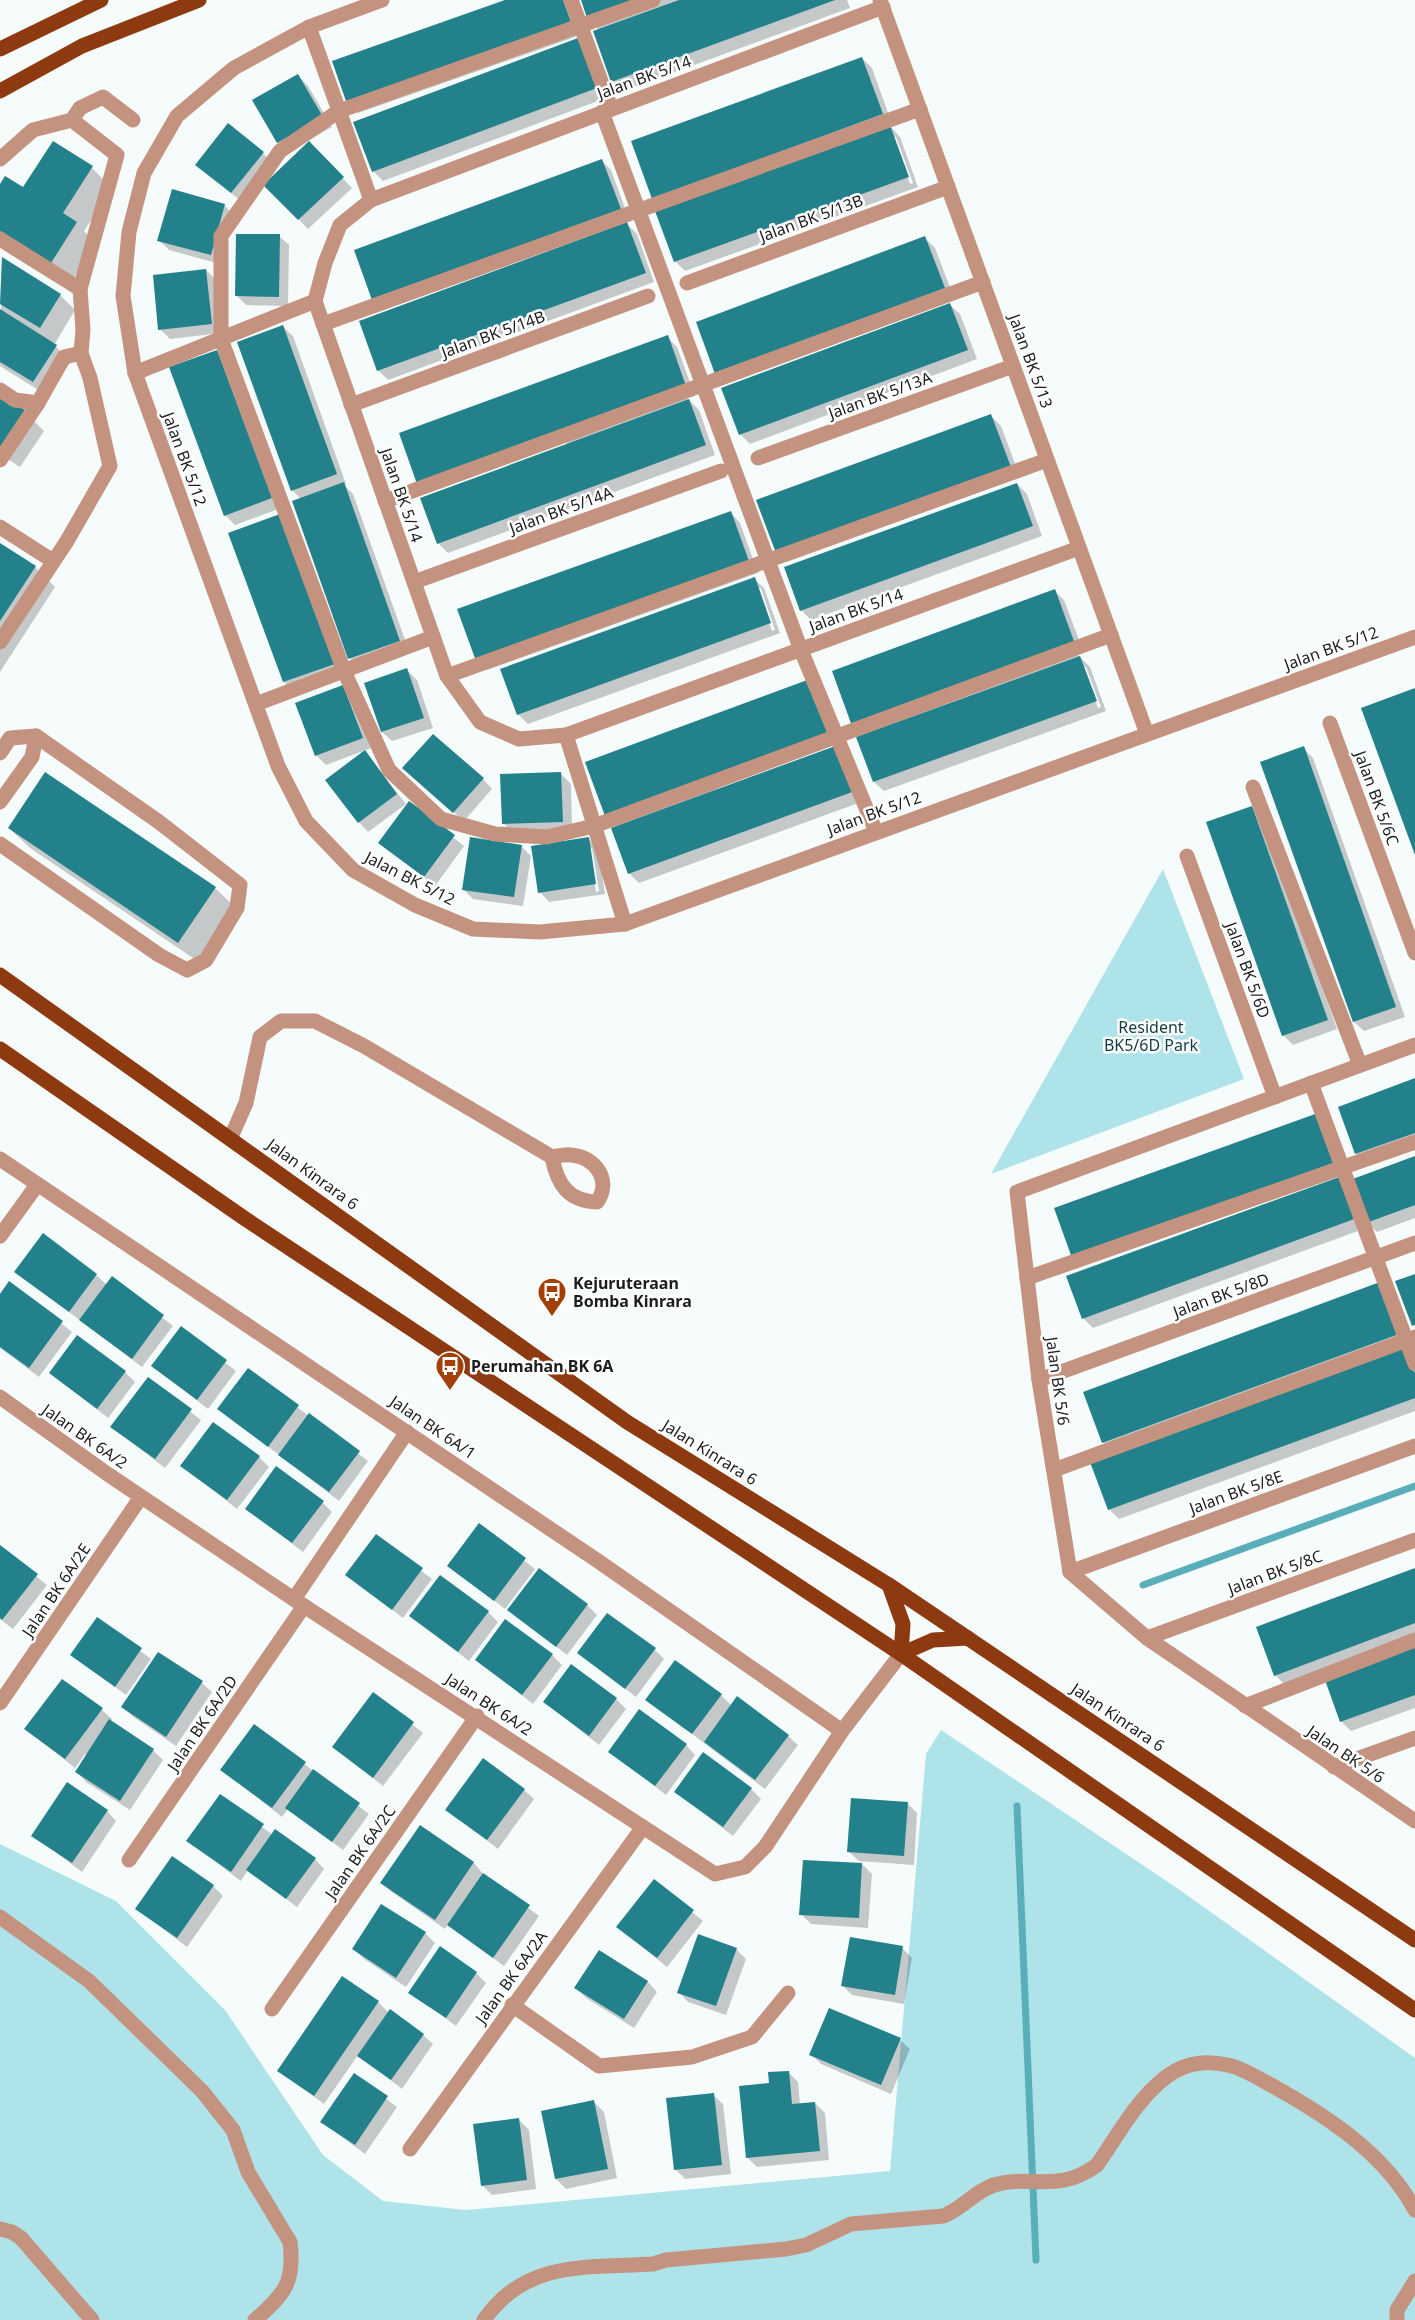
<svg xmlns="http://www.w3.org/2000/svg" width="1415" height="2320" viewBox="0 0 1415 2320" font-family="'Noto Sans',sans-serif">
	<rect width="100%" height="100%" fill="#f6fbfc"/>
	<g fill="#afe3ea">
		<polygon points="1163,869 1244,1079 991,1174"/>
		<polygon points="941,1730 1177,1888 1415,2058 1415,2320 0,2320 0,1844 116,1901 225,2010 323,2155 383,2201 466,2210 890,2171 926,1754"/>
	</g>
	<g fill="#0003" fill-rule="evenodd">
		<polygon points="509,0 569,0 581,35 358,113 348,103"/>
		<polygon points="582,0 847,0 850,8 623,91 613,81 599,30 590,21"/>
		<polygon points="578,39 606,98 383,181 373,171"/>
		<path d="M862 58 872 68 892 124 889 125 900 137 918 187 685 271 675 261ZM893 137H896L913 183 910 184Z"/>
		<polygon points="298,76 308,86 332,127 288,152 278,142"/>
		<polygon points="228,125 273,162 242,202 197,165"/>
		<polygon points="309,143 352,188 308,229 266,185"/>
		<polygon points="602,161 611,170 629,219 383,309"/>
		<polygon points="92,168 112,188 84,231 96,243 71,282 0,237 0,187 24,189"/>
		<polygon points="224,205 234,215 220,264 169,250 159,240"/>
		<polygon points="627,224 637,234 654,282 388,380 378,370"/>
		<polygon points="279,236 289,245 288,306 246,305 237,296"/>
		<polygon points="925,238 935,248 954,298 727,383"/>
		<polygon points="2,260 60,295 75,310 54,345 71,361 48,396 0,366"/>
		<polygon points="206,270 216,280 221,333 170,339 160,329"/>
		<polygon points="950,305 960,314 977,359 750,444 740,434"/>
		<polygon points="283,327 293,336 346,484 344,485 353,494 409,651 360,668 350,658 293,502 301,499 292,490"/>
		<polygon points="667,337 677,347 695,396 687,398 699,410 715,455 448,553 438,543 567,445 566,442"/>
		<polygon points="217,351 226,361 281,508 235,525 225,515"/>
		<polygon points="24,411 44,431 20,467 0,454"/>
		<polygon points="991,416 1001,426 1020,477 787,562 777,552"/>
		<polygon points="1017,484 1027,494 1042,536 811,620 801,610"/>
		<polygon points="731,513 740,523 758,573 487,670 477,661"/>
		<polygon points="290,526 343,673 294,691 284,682"/>
		<polygon points="0,545 35,567 55,587 0,672"/>
		<path d="M754 579 764 588 780 633 528 724 518 714ZM757 588H761L775 630 772 631Z"/>
		<path d="M1054 590 1064 600 1084 653 1078 655 1090 667 1106 711 884 791 874 782 858 738ZM1083 667H1086L1101 707 1098 708Z"/>
		<polygon points="407,670 417,680 433,728 392,741 382,732 366,684"/>
		<polygon points="343,687 371,748 326,765 316,755"/>
		<polygon points="838,747 864,801 639,883 629,873 618,827 606,815 717,788 718,790"/>
		<polygon points="1303,748 1313,758 1405,1017 1364,1031 1354,1022"/>
		<polygon points="365,752 406,804 368,832 359,822"/>
		<polygon points="561,774 571,784 572,831 513,833 503,823"/>
		<polygon points="414,778 483,779 492,789 464,821"/>
		<polygon points="409,803 464,846 435,886 380,843"/>
		<polygon points="1252,807 1262,817 1337,1029 1293,1045 1283,1035"/>
		<polygon points="9,828 215,888 236,908 199,962 30,848"/>
		<path d="M588 838 598 848 605 894 549 902 540 892ZM589 848H592L599 891 596 892Z"/>
		<polygon points="521,846 531,856 523,906 473,899 463,889"/>
		<polygon points="1415,1080 1415,1146 1367,1163 1357,1154 1340,1108"/>
		<polygon points="1415,1157 1415,1218 1377,1232 1367,1222"/>
		<polygon points="1341,1178 1366,1228 1093,1328 1083,1318"/>
		<polygon points="16,1272 96,1275 107,1285 112,1278 173,1326 142,1367"/>
		<polygon points="10,1283 72,1332 39,1377 0,1348 0,1296"/>
		<polygon points="1380,1284 1415,1360 1415,1411 1119,1519 1109,1509 1115,1454 1103,1442"/>
		<polygon points="181,1328 236,1371 208,1409 153,1366"/>
		<polygon points="248,1370 368,1461 339,1501 219,1409"/>
		<polygon points="125,1372 135,1382 108,1418 51,1373"/>
		<polygon points="148,1379 201,1420 165,1468 112,1427"/>
		<polygon points="259,1457 269,1467 237,1509 182,1466"/>
		<polygon points="323,1503 332,1512 303,1552 247,1509"/>
		<polygon points="479,1526 535,1569 505,1609 449,1566"/>
		<polygon points="376,1536 432,1579 403,1618 347,1575"/>
		<polygon points="0,1547 47,1585 13,1629 0,1619"/>
		<polygon points="1415,1569 1415,1636 1285,1685 1275,1675"/>
		<polygon points="587,1605 597,1615 567,1655 509,1610"/>
		<polygon points="488,1612 498,1622 469,1661 411,1616"/>
		<polygon points="97,1619 151,1659 126,1695 72,1655"/>
		<polygon points="1415,1648 1415,1708 1351,1731 1341,1721"/>
		<polygon points="655,1650 664,1659 636,1697 579,1653"/>
		<polygon points="159,1654 202,1683 212,1692 176,1746 132,1716 123,1707"/>
		<polygon points="552,1655 562,1665 533,1704 477,1660"/>
		<polygon points="63,1681 102,1710 112,1719 110,1722 153,1750 163,1760 130,1810 86,1782 77,1772 87,1755 85,1754 75,1768 26,1729"/>
		<polygon points="374,1694 423,1733 383,1786 334,1747"/>
		<polygon points="721,1695 732,1706 788,1736 798,1745 765,1789 647,1700"/>
		<polygon points="616,1699 626,1709 599,1745 545,1702"/>
		<polygon points="255,1726 369,1814 343,1850 288,1809 282,1817 222,1770"/>
		<polygon points="686,1745 695,1755 666,1795 610,1751"/>
		<polygon points="751,1789 761,1799 733,1836 676,1792"/>
		<polygon points="524,1790 534,1799 498,1849 447,1810"/>
		<polygon points="220,1796 273,1835 315,1859 324,1869 297,1907 248,1870 241,1881 188,1841"/>
		<polygon points="907,1803 917,1813 914,1865 859,1861 849,1852"/>
		<polygon points="107,1811 116,1821 82,1872 33,1835"/>
		<polygon points="420,1827 474,1863 483,1874 539,1916 504,1966 448,1924 445,1929 392,1892 382,1882"/>
		<polygon points="862,1864 872,1874 868,1928 811,1924 801,1914"/>
		<polygon points="654,1881 703,1921 667,1967 618,1927"/>
		<polygon points="213,1886 223,1896 187,1947 137,1909"/>
		<polygon points="425,1933 435,1943 406,1987 364,1959 354,1949"/>
		<polygon points="902,1948 912,1958 904,2004 852,1995 843,1986"/>
		<polygon points="736,1949 746,1959 726,2015 688,2002 679,1992"/>
		<polygon points="599,1952 648,1982 657,1992 634,2028 586,1998 576,1988"/>
		<polygon points="476,1973 486,1983 456,2026 410,1992"/>
		<polygon points="378,2002 389,2013 423,2035 433,2044 402,2089 358,2055 324,2104 279,2071"/>
		<polygon points="900,2040 910,2049 891,2094 821,2064 811,2054"/>
		<polygon points="788,2072 798,2082 800,2105 815,2103 825,2113 829,2160 757,2167 747,2157 771,2084"/>
		<polygon points="354,2075 397,2107 365,2154 322,2122"/>
		<polygon points="713,2095 723,2104 731,2174 685,2179 675,2169"/>
		<polygon points="594,2102 604,2112 617,2178 566,2189 556,2179"/>
		<polygon points="519,2120 529,2130 536,2189 492,2195 482,2185"/>
	</g>
	<g fill="none" stroke-linecap="round" stroke-linejoin="round">
		<g stroke="#58afba" stroke-width="7">
			<polyline points="1143,1585 1415,1486"/>
			<polyline points="1017,1806 1036,2260"/>
		</g>
	</g>
	<g fill="#22818b">
		<polygon points="505,0 563,0 572,25 347,104 332,61"/>
		<polygon points="581,0 646,0 588,21"/>
		<polygon points="679,0 835,0 611,82 593,31"/>
		<polygon points="578,38 597,88 372,172 353,122"/>
		<polygon points="862,57 883,114 652,199 631,141"/>
		<polygon points="298,74 323,117 277,143 252,100"/>
		<polygon points="228,123 264,152 231,193 195,165"/>
		<polygon points="890,125 909,177 674,262 655,211"/>
		<polygon points="53,141 93,166 63,213 77,222 51,263 0,231 0,184 5,176 23,187"/>
		<polygon points="309,141 344,177 298,220 263,185"/>
		<polygon points="602,159 621,209 372,300 354,250"/>
		<polygon points="172,189 225,204 211,255 157,241"/>
		<polygon points="627,222 646,273 377,371 359,321"/>
		<polygon points="236,234 280,234 279,297 235,296"/>
		<polygon points="925,236 945,288 715,374 696,322"/>
		<polygon points="2,257 61,294 40,328 0,304"/>
		<polygon points="206,269 212,324 158,330 153,275"/>
		<polygon points="950,303 968,350 739,435 721,388"/>
		<polygon points="0,309 57,345 33,382 0,362"/>
		<polygon points="283,325 337,474 291,491 237,342"/>
		<polygon points="668,335 686,386 417,484 399,433"/>
		<polygon points="217,350 272,498 224,516 169,367"/>
		<polygon points="0,393 25,410 0,447"/>
		<polygon points="689,399 706,445 437,544 420,498"/>
		<polygon points="991,414 1011,467 776,553 756,500"/>
		<polygon points="344,482 400,641 348,659 292,501"/>
		<polygon points="1017,483 1033,526 800,611 784,567"/>
		<polygon points="731,511 750,564 476,661 457,609"/>
		<polygon points="280,514 335,664 283,682 228,533"/>
		<polygon points="0,543 36,566 0,621"/>
		<polygon points="755,577 771,623 517,715 500,669"/>
		<polygon points="1055,589 1075,644 852,726 832,671"/>
		<polygon points="1080,656 1097,701 873,782 856,737"/>
		<polygon points="407,668 424,718 381,732 364,683"/>
		<polygon points="810,679 830,733 605,816 585,762"/>
		<polygon points="343,685 363,738 315,756 295,703"/>
		<polygon points="1415,688 1415,855 1361,708"/>
		<polygon points="433,734 484,778 453,813 402,768"/>
		<polygon points="838,745 855,791 628,874 611,828"/>
		<polygon points="1304,746 1396,1007 1353,1022 1260,762"/>
		<polygon points="365,750 397,794 358,823 325,780"/>
		<polygon points="45,772 216,887 178,943 8,828"/>
		<polygon points="561,772 563,822 502,824 500,774"/>
		<polygon points="409,801 455,835 424,877 378,843"/>
		<polygon points="1252,806 1328,1020 1282,1036 1206,822"/>
		<polygon points="470,837 522,845 514,897 462,890"/>
		<polygon points="589,837 596,884 538,893 531,846"/>
		<polygon points="1415,1078 1415,1133 1355,1154 1338,1107"/>
		<polygon points="1318,1113 1336,1162 1072,1258 1054,1208"/>
		<polygon points="1415,1156 1415,1205 1366,1223 1350,1180"/>
		<polygon points="1342,1176 1357,1218 1082,1319 1066,1276"/>
		<polygon points="43,1233 97,1274 69,1312 14,1272"/>
		<polygon points="1415,1274 1415,1325 1412,1326 1395,1281"/>
		<polygon points="112,1276 164,1315 132,1359 79,1320"/>
		<polygon points="9,1281 63,1321 29,1368 0,1347 0,1294"/>
		<polygon points="1380,1282 1399,1334 1102,1443 1083,1392"/>
		<polygon points="181,1326 227,1360 197,1400 151,1366"/>
		<polygon points="77,1335 126,1371 97,1409 49,1373"/>
		<polygon points="1405,1346 1415,1374 1415,1398 1108,1510 1090,1462"/>
		<polygon points="248,1368 299,1405 268,1447 217,1409"/>
		<polygon points="148,1377 192,1409 155,1459 110,1427"/>
		<polygon points="309,1413 360,1451 329,1492 278,1455"/>
		<polygon points="213,1422 260,1456 227,1500 180,1466"/>
		<polygon points="276,1466 324,1501 292,1543 245,1509"/>
		<polygon points="479,1523 526,1558 494,1601 447,1566"/>
		<polygon points="376,1534 423,1568 392,1610 345,1575"/>
		<polygon points="0,1545 38,1574 2,1620 0,1618"/>
		<polygon points="539,1568 588,1604 556,1647 507,1610"/>
		<polygon points="1415,1568 1415,1623 1274,1676 1256,1627"/>
		<polygon points="440,1575 489,1611 458,1652 409,1616"/>
		<polygon points="607,1613 656,1648 625,1689 577,1653"/>
		<polygon points="97,1617 142,1648 115,1687 70,1655"/>
		<polygon points="505,1619 553,1654 522,1695 475,1660"/>
		<polygon points="1415,1647 1415,1695 1340,1722 1325,1680"/>
		<polygon points="158,1652 203,1681 166,1737 121,1707"/>
		<polygon points="675,1660 722,1694 692,1734 645,1700"/>
		<polygon points="571,1664 617,1698 589,1736 543,1702"/>
		<polygon points="62,1679 103,1708 65,1759 24,1729"/>
		<polygon points="373,1692 414,1722 373,1778 332,1747"/>
		<polygon points="737,1696 789,1735 755,1780 704,1742"/>
		<polygon points="639,1709 687,1744 655,1786 608,1752"/>
		<polygon points="109,1719 154,1749 120,1801 75,1772"/>
		<polygon points="254,1724 306,1762 272,1808 220,1770"/>
		<polygon points="703,1752 752,1788 723,1827 674,1792"/>
		<polygon points="483,1758 525,1789 487,1840 445,1810"/>
		<polygon points="313,1769 360,1803 332,1842 285,1808"/>
		<polygon points="67,1782 108,1810 72,1863 31,1836"/>
		<polygon points="220,1794 264,1824 231,1872 186,1841"/>
		<polygon points="851,1798 908,1802 904,1856 847,1852"/>
		<polygon points="420,1825 474,1862 435,1920 380,1883"/>
		<polygon points="275,1829 316,1858 286,1899 246,1870"/>
		<polygon points="172,1856 214,1885 177,1938 135,1909"/>
		<polygon points="803,1860 862,1863 859,1918 799,1915"/>
		<polygon points="483,1873 530,1905 493,1958 447,1925"/>
		<polygon points="654,1879 694,1910 657,1958 616,1927"/>
		<polygon points="381,1904 426,1932 396,1978 352,1949"/>
		<polygon points="698,1934 737,1948 716,2006 677,1993"/>
		<polygon points="850,1937 903,1946 895,1995 841,1986"/>
		<polygon points="440,1946 477,1972 446,2018 408,1993"/>
		<polygon points="599,1950 648,1981 624,2019 574,1988"/>
		<polygon points="342,1976 379,2001 314,2096 277,2071"/>
		<polygon points="829,2008 901,2038 881,2085 809,2055"/>
		<polygon points="390,2009 424,2034 391,2080 357,2056"/>
		<polygon points="789,2071 792,2104 815,2102 820,2151 746,2158 739,2086 769,2083 768,2072"/>
		<polygon points="354,2073 388,2096 355,2145 320,2122"/>
		<polygon points="714,2093 722,2165 674,2170 666,2098"/>
		<polygon points="594,2100 608,2169 555,2179 541,2111"/>
		<polygon points="519,2118 527,2180 481,2186 473,2124"/>
	</g>
	<g fill="none" stroke-linecap="round" stroke-linejoin="round">
		<g stroke="#c4937f" stroke-width="15">
			<polyline points="382,0 309,27 234,68 177,116 144,173 129,232 123,296 135,373 278,766 306,821 353,870 415,905 473,929 540,932 625,924 1415,637"/>
			<polyline points="571,0 611,108"/>
			<polyline points="653,0 339,111 280,151 221,236 221,339 344,671 389,770 441,819 495,834 547,837 594,826 1111,635"/>
			<polyline points="880,0 1147,734"/>
			<polyline points="883,7 371,200 340,225 325,263 315,301 447,676 480,722 519,739 566,735 1079,548"/>
			<polyline points="309,27 371,200"/>
			<polyline points="602,112 801,650 876,832"/>
			<polyline points="72,120 117,155 80,289 83,330 81,353"/>
			<polyline points="0,159 33,130 72,120 80,108 103,97 133,120"/>
			<polyline points="0,239 80,289"/>
			<polyline points="687,283 948,187"/>
			<polyline points="323,324 920,109"/>
			<polyline points="135,373 315,301"/>
			<polyline points="0,390 15,400 38,403 64,357 81,353 90,378 110,466 67,541 0,642"/>
			<polyline points="351,405 648,296"/>
			<polyline points="758,458 1013,366"/>
			<polyline points="0,460 38,403"/>
			<polyline points="385,501 983,282"/>
			<polyline points="0,527 53,561"/>
			<polyline points="414,582 721,471"/>
			<polyline points="447,676 1047,460"/>
			<polyline points="256,704 433,637"/>
			<polyline points="1330,723 1415,953"/>
			<polyline points="566,735 625,924"/>
			<polyline points="0,753 10,738 36,736 159,822 240,885 237,908 206,960 187,970 159,955 0,844"/>
			<polyline points="1253,787 1360,1065"/>
			<polyline points="0,802 32,757 36,736"/>
			<polyline points="1187,856 1275,1097"/>
			<polyline points="1415,1045 1017,1192 1039,1380 1070,1572 1147,1638 1415,1821"/>
			<polyline points="1311,1083 1415,1364"/>
			<path d="M231 1137 246 1103 260 1037 281 1021H315L364 1046 552 1157C558 1156 565 1154 571 1155 596 1157 612 1181 597 1202 568 1201 557 1184 552 1157"/>
			<polyline points="0,1159 598,1561 842,1731"/>
			<polyline points="0,1236 37,1185"/>
			<polyline points="1027,1278 1415,1142"/>
			<polyline points="1039,1380 1415,1243"/>
			<polyline points="0,1397 106,1473 304,1606 715,1874 745,1867 765,1847 842,1731 901,1654"/>
			<polyline points="1054,1470 1415,1337"/>
			<polyline points="1070,1572 1415,1446"/>
			<polyline points="294,1599 407,1432"/>
			<polyline points="1147,1638 1415,1540"/>
			<polyline points="0,1703 141,1497"/>
			<polyline points="1245,1706 1415,1640"/>
			<polyline points="1334,1767 1415,1738"/>
			<polyline points="129,1860 304,1606"/>
			<path d="M0 1917 89 1981 202 2091 233 2130 248 2172 290 2242C295 2282 285 2294 255 2320"/>
			<polyline points="512,2005 599,2066 692,2057 752,2037 788,1993"/>
			<polyline points="272,2009 477,1716"/>
			<polyline points="410,2149 643,1827"/>
			<polyline points="0,2229 12,2232 21,2238 92,2320"/>
			<path d="M484 2320C525 2260 587 2268 653 2264L666 2260 786 2249 806 2245 851 2224 943 2216C962 2209 975 2191 994 2185 1031 2174 1058 2194 1097 2165 1119 2134 1141 2091 1175 2071 1191 2062 1210 2061 1228 2065 1243 2068 1259 2079 1273 2086 1327 2116 1385 2154 1415 2210"/>
			<polyline points="1397,2320 1397,2310 1415,2281"/>
		</g>
		<g stroke="#8d3a10" stroke-width="15">
			<polyline points="0,49 101,0"/>
			<polyline points="0,91 82,46 199,0"/>
			<polyline points="0,975 627,1422 889,1585 1415,1940"/>
			<polyline points="0,1049 244,1218 901,1654 1415,2010"/>
			<polyline points="889,1585 903,1624 901,1654 933,1640 968,1638"/>
		</g>
	</g>
	<defs>
		<g id="bus-pin" transform="scale(1.5)"><path d="M0 17L-7.5 6A9.5 9.5 0 1 1 7.5 6Z" fill="#a34007" stroke="#fff"/><path d="M-5-6H5V4H4V6H2V4H-2V6H-4V4H-5ZM-3.5-4V0h7V-4ZM-3.5 1.2v1.5H-2V1.2ZM2 1.2v1.5H3.5V1.2Z" fill="#fff"/></g>
	</defs>
	<g fill-rule="evenodd">
		<use href="#bus-pin" x="552" y="1292"/>
		<use href="#bus-pin" x="450" y="1366"/>
	</g>
	<g text-anchor="middle" stroke-width="5" stroke-linejoin="round" paint-order="stroke">
		<g font-size="16" fill="#1c1e1e" stroke="#fff">
			<text transform="translate(644 77) rotate(-20)" y="6">Jalan BK 5/14</text>
			<text transform="translate(811 218) rotate(-20)" y="6">Jalan BK 5/13B</text>
			<text transform="translate(493 334) rotate(-20)" y="6">Jalan BK 5/14B</text>
			<text transform="translate(1031 361) rotate(70)" y="6">Jalan BK 5/13</text>
			<text transform="translate(880 395) rotate(-20)" y="6">Jalan BK 5/13A</text>
			<text transform="translate(185 459) rotate(70)" y="6">Jalan BK 5/12</text>
			<text transform="translate(402 495) rotate(71)" y="6">Jalan BK 5/14</text>
			<text transform="translate(561 510) rotate(-20)" y="6">Jalan BK 5/14A</text>
			<text transform="translate(856 610) rotate(-20)" y="6">Jalan BK 5/14</text>
			<text transform="translate(1331 648) rotate(-20)" y="6">Jalan BK 5/12</text>
			<text transform="translate(1377 798) rotate(70)" y="6">Jalan BK 5/6C</text>
			<text transform="translate(874 813) rotate(-20)" y="6">Jalan BK 5/12</text>
			<text transform="translate(410 878) rotate(27)" y="6">Jalan BK 5/12</text>
			<text transform="translate(1248 970) rotate(70)" y="6">Jalan BK 5/6D</text>
			<text transform="translate(313 1174) rotate(36)" y="6">Jalan Kinrara 6</text>
			<text transform="translate(1221 1295) rotate(-20)" y="6">Jalan BK 5/8D</text>
			<text transform="translate(1058 1381) rotate(82)" y="6">Jalan BK 5/6</text>
			<text transform="translate(433 1427) rotate(34)" y="6">Jalan BK 6A/1</text>
			<text transform="translate(85 1436) rotate(35)" y="6">Jalan BK 6A/2</text>
			<text transform="translate(710 1452) rotate(32)" y="6">Jalan Kinrara 6</text>
			<text transform="translate(1236 1492) rotate(-20)" y="6">Jalan BK 5/8E</text>
			<text transform="translate(1275 1572) rotate(-20)" y="6">Jalan BK 5/8C</text>
			<text transform="translate(56 1590) rotate(-56)" y="6">Jalan BK 6A/2E</text>
			<text transform="translate(489 1704) rotate(33)" y="6">Jalan BK 6A/2</text>
			<text transform="translate(1118 1717) rotate(34)" y="6">Jalan Kinrara 6</text>
			<text transform="translate(202 1723) rotate(-56)" y="6">Jalan BK 6A/2D</text>
			<text transform="translate(1346 1754) rotate(34)" y="6">Jalan BK 5/6</text>
			<text transform="translate(360 1852) rotate(-55)" y="6">Jalan BK 6A/2C</text>
			<text transform="translate(511 1977) rotate(-54)" y="6">Jalan BK 6A/2A</text>
		</g>
		<g font-size="16" fill="#123c41" stroke="#fff">
			<text x="1151" y="1033">Resident<tspan x="1151" dy="18">BK5/6D Park</tspan></text>
		</g>
		<g font-size="16" font-weight="bold" fill="#1c1e1e" stroke="#fff" text-anchor="start">
			<text x="573" y="1289">Kejuruteraan<tspan x="573" dy="18">Bomba Kinrara</tspan></text>
			<text x="471" y="1372">Perumahan BK 6A</text>
		</g>
	</g>
</svg>
